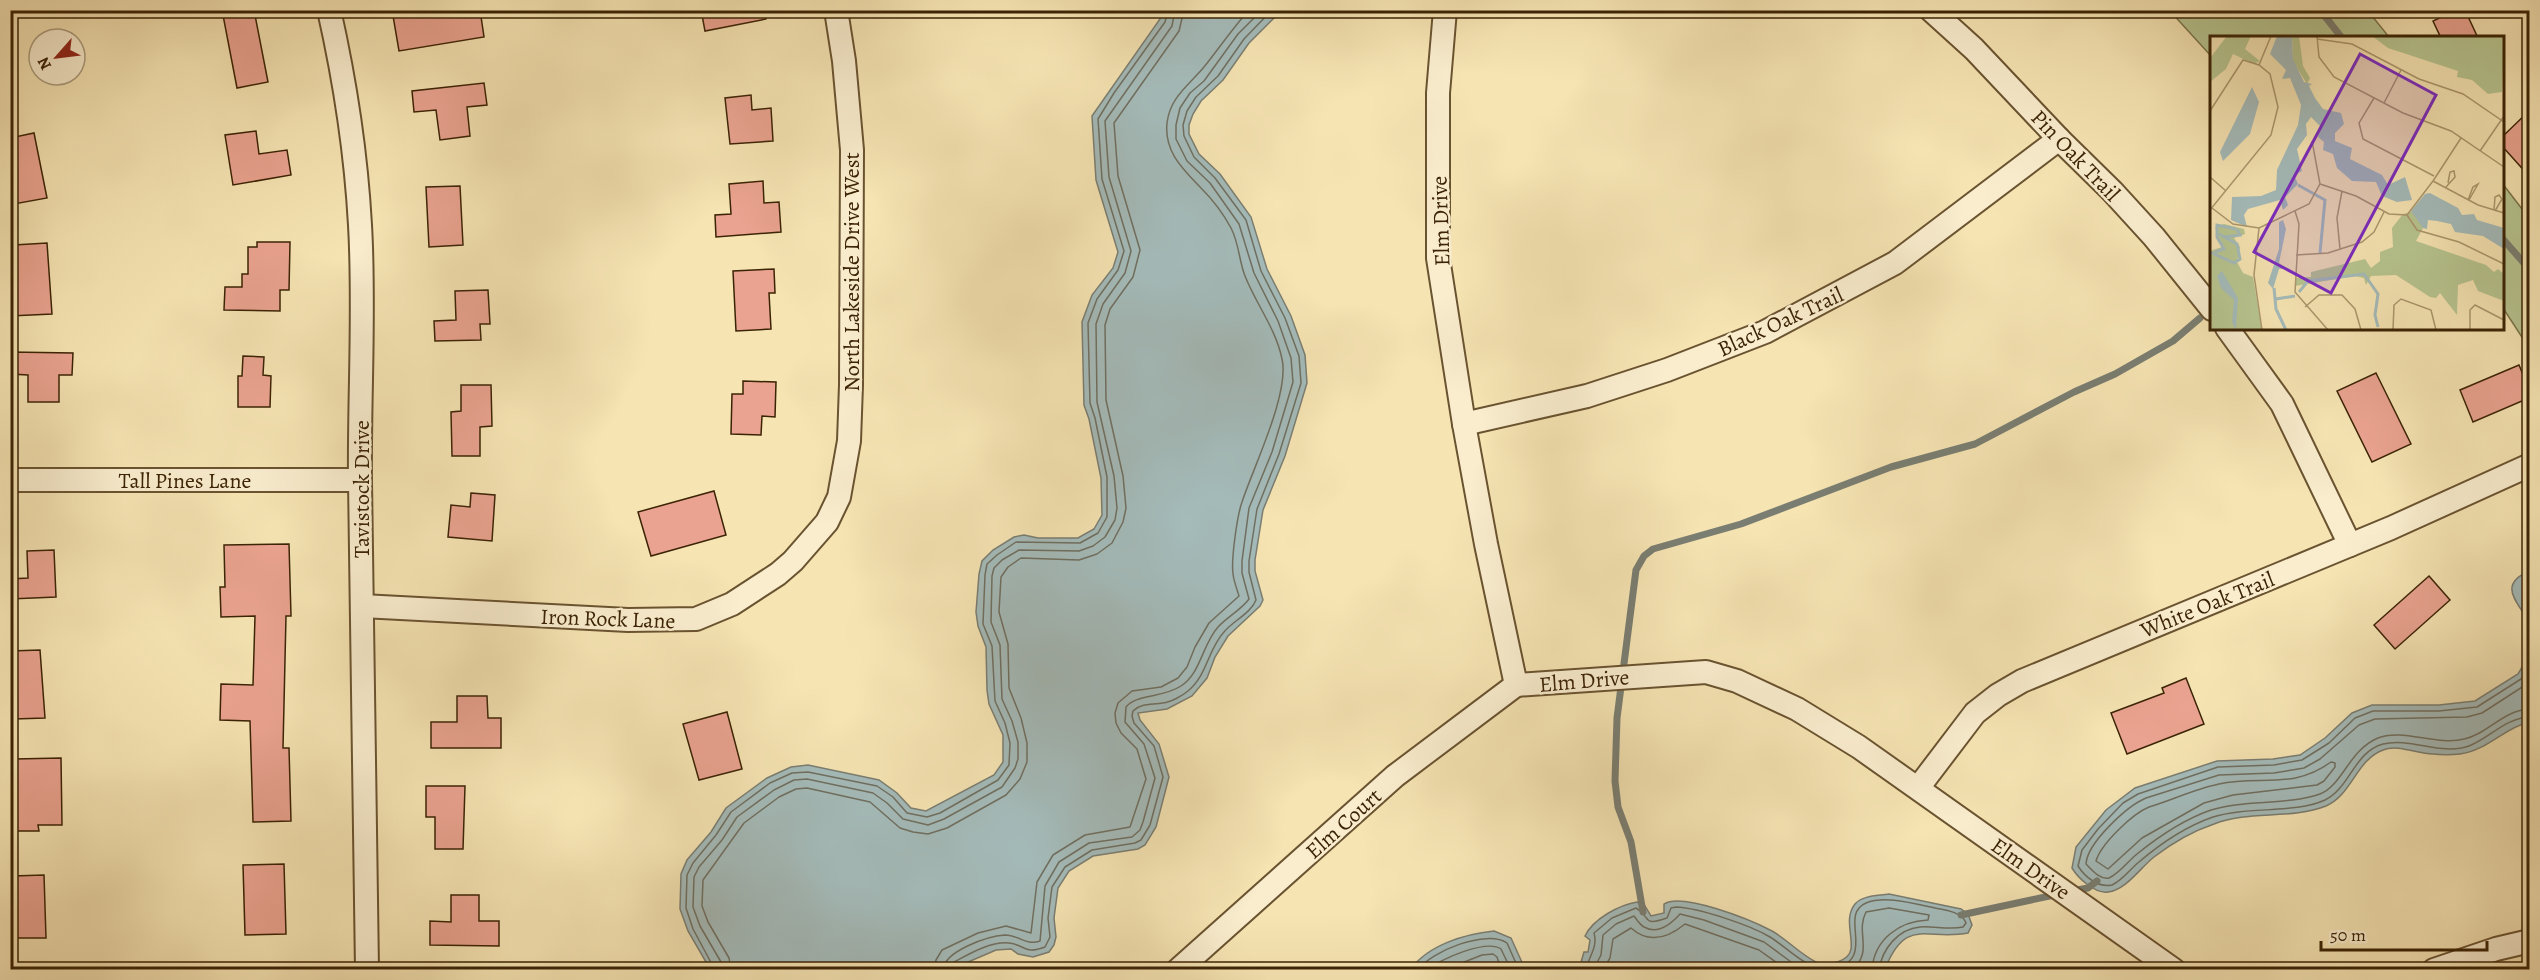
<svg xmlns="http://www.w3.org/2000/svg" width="2540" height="980" viewBox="0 0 2540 980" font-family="Alegreya,serif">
	<rect width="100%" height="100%" fill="#f6e4b3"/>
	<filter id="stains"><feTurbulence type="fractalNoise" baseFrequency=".00333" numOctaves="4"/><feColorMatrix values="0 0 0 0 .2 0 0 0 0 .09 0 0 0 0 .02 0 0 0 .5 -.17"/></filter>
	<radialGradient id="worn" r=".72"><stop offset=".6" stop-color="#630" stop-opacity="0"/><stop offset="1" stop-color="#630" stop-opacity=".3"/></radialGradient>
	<g fill="#b7c590" stroke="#79744a" stroke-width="1.5">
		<polygon points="2170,11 2368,11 2389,37 2212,38 2211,56"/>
		<polygon points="2502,183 2529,218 2529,348 2503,308"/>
	</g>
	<g fill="#a4bbba" stroke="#7a7e72" stroke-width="1.5">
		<polygon points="1162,11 1281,11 1249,43 1223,80 1201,101 1193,114 1189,125 1189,134 1199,154 1220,174 1251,217 1267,269 1291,316 1305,355 1307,383 1285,456 1263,510 1255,560 1255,571 1263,600 1260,606 1228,636 1215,657 1207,678 1192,696 1167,709 1138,713 1140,720 1159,744 1169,777 1156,827 1145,845 1138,849 1093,856 1069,871 1058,888 1054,918 1056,937 1054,945 1049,952 1033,957 1018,954 1011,949 996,950 952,969 710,969 688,931 680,909 681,874 687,860 711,832 726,808 767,778 791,767 808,765 879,780 897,793 911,808 926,811 994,775 1003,762 1003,735 989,704 987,690 986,647 978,626 976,612 979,574 982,561 993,550 1014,537 1024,535 1038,538 1078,538 1094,529 1102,515 1101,478 1089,419 1084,405 1082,322 1092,295 1113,268 1118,252 1096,180 1092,116 1160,19"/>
		<path d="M2529 571H2530L2529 623C2519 602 2496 586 2529 571Z"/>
		<path d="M2529 642V722C2504 728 2486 751 2460 754 2451 755 2442 755 2433 754 2417 754 2398 744 2383 750 2356 760 2352 795 2326 806 2290 820 2249 810 2214 824 2193 831 2171 844 2154 857 2140 868 2126 890 2108 892 2095 894 2078 878 2072 868L2076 847 2106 810 2135 788 2217 761 2273 759 2300 755 2325 738 2352 713 2372 705H2439L2475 701 2518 674 2527 659Z"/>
		<path d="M1889 894 1961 909 1968 914 1972 925 1968 933C1926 941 1906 916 1885 969H1579L1584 952H1588L1590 940 1585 936C1593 919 1619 905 1637 902L1645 906 1651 916 1664 913V904C1682 892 1751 920 1770 930 1785 937 1805 959 1819 963 1829 965 1849 962 1851 949 1853 935 1844 918 1855 904 1863 895 1878 896 1889 894Z"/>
		<path d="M1494 931 1511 938 1525 969H1411C1428 945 1465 934 1494 931Z"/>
	</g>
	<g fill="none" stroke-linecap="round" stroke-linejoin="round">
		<g stroke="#706f60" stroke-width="1.5">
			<path d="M2530 669 2521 679 2477 707 2439 711H2373L2355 718 2329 743 2302 760 2274 765 2218 767 2138 794 2123 803 2098 829 2082 850 2078 866C2085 877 2098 888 2112 885 2123 880 2130 869 2139 862 2160 844 2187 826 2213 817 2247 806 2295 814 2325 800 2350 788 2354 752 2383 744 2411 737 2441 756 2469 746 2490 738 2505 718 2530 717"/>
			<path d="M2530 682 2482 713 2467 717 2375 719 2359 725 2320 759 2304 768 2274 773 2219 775 2146 798C2127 806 2087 843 2086 864 2092 870 2100 880 2109 878 2120 873 2127 862 2137 854 2158 837 2185 819 2211 810 2246 799 2285 806 2320 794 2342 786 2349 750 2378 738 2402 728 2437 746 2464 739 2488 734 2503 710 2530 709"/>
			<path d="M2331 762 2335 763V767L2324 781 2317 785 2233 795 2204 803 2142 838 2108 869 2096 861C2101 844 2132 814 2149 807 2172 800 2195 789 2219 784 2260 775 2293 790 2331 762Z"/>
			<polyline points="715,970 693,929 686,908 687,875 693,863 716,835 731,812 770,783 792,773 808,772 877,786 893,797 907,813 927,817 940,813 998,780 1009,765 1010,743 1005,723 995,701 992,646 983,624 985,575 987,564 997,555 1016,542 1080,543 1098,533 1107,517 1107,477 1095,418 1090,403 1088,323 1097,299 1118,270 1124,251 1102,179 1098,119 1114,93 1165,22 1168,10"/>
			<polyline points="722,970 721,962 700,926 693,907 694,877 699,867 722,840 737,817 774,790 794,780 807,779 873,793 887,803 903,819 928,825 944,819 1002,787 1015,768 1018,759 1018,742 1012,721 1002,699 1000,645 991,622 992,576 994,568 1002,560 1019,550 1079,551 1093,546 1105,537 1115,520 1117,508 1114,476 1097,402 1096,324 1103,304 1125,273 1131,251 1109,177 1105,121 1172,26 1175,10"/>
			<polyline points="731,970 729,958 708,922 702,906 703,880 744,823 779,797 796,789 807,788 870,802 900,828 913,832 928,834 947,828 1006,795 1020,779 1027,762 1027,743 1021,718 1009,688 1008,644 999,612 1001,577 1008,567 1021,558 1079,560 1097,554 1112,543 1123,522 1126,508 1123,476 1106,400 1105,325 1110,309 1133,277 1140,250 1118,176 1114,123 1179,31 1184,10"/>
			<path d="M934 970 936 960 942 950 978 933 1006 926 1031 933 1037 882 1053 855 1085 835 1130 827 1146 779 1137 749 1121 733 1116 723 1115 713 1118 703 1132 691 1161 687 1178 678 1187 667 1195 647 1209 623 1239 596C1237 589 1234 582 1233 574 1231 560 1237 516 1242 502 1253 468 1290 393 1282 359 1276 329 1256 304 1245 276 1239 261 1239 243 1231 228 1224 215 1212 199 1201 188 1183 169 1164 152 1167 123 1170 97 1189 85 1204 67 1220 47 1232 29 1249 10"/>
			<path d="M943 970C944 951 988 936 1005 935 1019 935 1026 946 1040 941L1045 886 1059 862 1089 843 1132 837 1140 830 1143 822 1155 778 1144 744 1125 722 1126 707C1136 694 1163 698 1181 686 1201 673 1202 645 1218 627 1227 617 1241 610 1249 599L1242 573V561L1249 508 1272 452 1293 382 1291 358 1278 321 1254 273 1239 224 1210 183 1187 161 1176 139V125L1180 108 1190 93 1204 81 1238 34 1262 10"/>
			<path d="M951 970 954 962C969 954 991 941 1009 943 1026 945 1024 955 1045 947L1050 937 1048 918 1052 887 1065 867 1092 850 1135 843 1141 840 1150 825 1163 777 1154 746 1134 723 1132 716 1133 711C1141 703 1152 705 1163 703 1171 702 1182 696 1188 691 1207 676 1208 649 1224 632 1233 621 1251 613 1256 600L1249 572V561L1257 509 1279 454 1301 383 1299 356 1285 318 1261 271 1246 220 1215 178 1194 157 1184 136 1183 125 1187 111 1196 97 1218 76 1244 39 1272 10"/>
			<path d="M1418 970C1431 951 1487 929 1507 943L1519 970"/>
			<path d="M1428 970C1439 959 1487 939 1501 949L1511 970"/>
			<polyline points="1444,970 1482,955 1493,954 1497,957 1501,970"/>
			<path d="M1586 970C1589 955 1598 948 1594 933L1612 918 1636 908C1652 917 1641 927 1667 918L1671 908 1676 907C1699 908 1750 925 1770 937 1788 948 1804 967 1826 970"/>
			<path d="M1593 970 1601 955 1603 935 1616 924 1634 916C1637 920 1640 925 1644 927 1658 935 1672 923 1680 914L1704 920 1764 942 1802 970"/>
			<path d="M1603 970 1610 958 1613 939 1631 928C1649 944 1668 938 1685 924L1759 950 1787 970"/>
			<path d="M1827 970C1882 962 1836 916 1866 903 1885 895 1915 904 1935 908 1946 910 1962 912 1966 923L1963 927C1949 930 1934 926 1920 927 1898 929 1882 949 1879 970"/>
			<path d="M1852 970C1874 951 1855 933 1866 912L1889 908 1929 915 1928 920C1900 921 1874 939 1872 970"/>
		</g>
		<g stroke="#7a7e72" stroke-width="7">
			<polyline points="2320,10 2342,38"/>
			<polyline points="2502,238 2530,270"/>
			<polyline points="2072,891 2088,888 2097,881"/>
			<polyline points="1643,912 1631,842 1618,807 1615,781 1617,718 1636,570 1644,556 1653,549 1741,524 1891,467 1975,444 2074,392 2115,374 2173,341 2200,318"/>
			<polyline points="1961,915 2059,894"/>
		</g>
	</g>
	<g fill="#eaa390" stroke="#3b2305" stroke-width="1.5">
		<polygon points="222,10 254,10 268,82 237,88"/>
		<polygon points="392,10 480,10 484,37 399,51"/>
		<polygon points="701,10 765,10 766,19 705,31"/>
		<polygon points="2456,10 2465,10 2478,38 2441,38 2433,21"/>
		<polygon points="484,83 487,105 467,107 470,136 440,140 436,110 414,112 412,91"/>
		<polygon points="751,95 752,110 771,108 773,141 730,144 725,98"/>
		<polygon points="2529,111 2529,176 2502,146 2502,137"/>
		<polygon points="256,131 259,154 287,150 291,175 233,185 225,135"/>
		<polygon points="34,133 47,198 14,204 10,183 10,138"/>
		<polygon points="763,181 764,203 779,202 781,232 716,237 715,215 731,214 729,184"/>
		<polygon points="460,186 463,245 429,247 426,187"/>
		<polygon points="257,242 290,242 289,290 280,290 280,311 224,310 225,287 242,287 242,274 248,274 248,247 257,247"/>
		<polygon points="47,243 52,314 10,316 10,272 16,271 14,245"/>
		<polygon points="774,269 775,293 769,293 771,329 736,331 733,271"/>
		<polygon points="488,290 490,324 480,324 481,340 435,341 434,321 456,320 455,291"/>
		<polygon points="10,352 73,353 72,375 59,375 59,402 28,402 28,375 10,374"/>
		<polygon points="243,356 264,357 263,375 271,376 270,407 238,407 238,376 242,376"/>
		<polygon points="2519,365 2529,389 2529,398 2473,422 2460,390"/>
		<polygon points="2376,373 2411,444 2372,462 2337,391"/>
		<polygon points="743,381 776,382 775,417 762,416 761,435 731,434 732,394 743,394"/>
		<polygon points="461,385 491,385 492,426 480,427 480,456 452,456 451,412 461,411"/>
		<polygon points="714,491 726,535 651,556 638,512"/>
		<polygon points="471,493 495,495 492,541 448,537 451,505 470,507"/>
		<polygon points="289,544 291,616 286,616 283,748 289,748 291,821 253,822 250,721 220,720 221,684 253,685 255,616 221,617 220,587 225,587 224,545"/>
		<polygon points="54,550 56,597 10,599 10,579 28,578 27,551"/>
		<polygon points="2429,576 2450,600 2395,649 2374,625"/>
		<polygon points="40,650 45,718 14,719 10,651"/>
		<polygon points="2186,678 2204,724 2127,754 2111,713 2164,693 2162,688"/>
		<polygon points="457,696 487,696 488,718 501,718 501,748 431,748 431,722 457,722"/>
		<polygon points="727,712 742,769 699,780 683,724"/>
		<polygon points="61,758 62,825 38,825 39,831 10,831 10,786 15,786 15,759"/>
		<polygon points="426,786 465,786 463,849 435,849 435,817 426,817"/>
		<polygon points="284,864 286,934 245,935 243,865"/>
		<polygon points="44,875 46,938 10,938 10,918 15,918 13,876"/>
		<polygon points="451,895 479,895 479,921 499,921 499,946 430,945 430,921 451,922"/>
	</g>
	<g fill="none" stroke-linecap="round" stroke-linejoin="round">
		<g stroke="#6a5330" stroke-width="26">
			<g id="minor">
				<path d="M329 10C345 81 356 153 360 225 365 311 359 396 360 481 361 644 364 807 367 970"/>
				<polyline points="1445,10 1438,93 1438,258 1464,424 1486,544 1516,685 1706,672 1737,681 1797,709 1859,747 2174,970"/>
				<polyline points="1931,10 1974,49 2059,139 2112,191 2154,237 2212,309"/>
				<polyline points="2227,328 2282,404 2350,545"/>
				<polyline points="1464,424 1587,396 1667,370 1765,332 1895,263 2059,139"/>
				<polyline points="10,480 360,480"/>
				<polyline points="362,606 628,620 696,619 732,604 778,574 793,561 827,522 839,497 849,441 851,385 852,150 844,61 836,10"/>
				<polyline points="1918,788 1975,713 1998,695 2022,681 2391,528 2530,465"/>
				<polyline points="1178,970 1395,776 1516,685"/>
				<polyline points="2434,970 2496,949 2530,941"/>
			</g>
		</g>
		<use href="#minor" stroke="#f9edce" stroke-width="22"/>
	</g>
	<g text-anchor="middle" stroke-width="5" stroke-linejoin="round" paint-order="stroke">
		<g font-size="22" fill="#3b2305" stroke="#f9edce">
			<text transform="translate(2076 155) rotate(46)" y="8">Pin Oak Trail</text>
			<text transform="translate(1440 221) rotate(-92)" y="8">Elm Drive</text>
			<text transform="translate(851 272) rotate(-90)" y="8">North Lakeside Drive West</text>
			<text transform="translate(1780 321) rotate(-25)" y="8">Black Oak Trail</text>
			<text x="185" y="488">Tall Pines Lane</text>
			<text transform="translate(361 489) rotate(-90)" y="8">Tavistock Drive</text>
			<text transform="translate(2207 604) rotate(-22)" y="8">White Oak Trail</text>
			<text transform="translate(608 618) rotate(2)" y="8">Iron Rock Lane</text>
			<text transform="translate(1584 680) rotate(-5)" y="8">Elm Drive</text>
			<text transform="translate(1343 823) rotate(-42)" y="8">Elm Court</text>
			<text transform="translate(2031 868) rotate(35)" y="8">Elm Drive</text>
		</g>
	</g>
	<g transform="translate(2210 36)">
		<rect width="294" height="294" fill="#f6e4b3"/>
		<path d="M17 0H41L35 13 50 25 44 28 23 18 16 33 0 46V22ZM82 0H89L93 30 100 42 97 48 83 25ZM162 0H294L292 56 278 58 262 44 247 41 248 35 178 12ZM205 175 219 181 206 205 276 229 284 236 288 233 294 238V265L268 255 263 244 248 249 247 279 230 257 226 262 220 261 186 239 161 240 156 249 154 242 145 240 85 250V242L101 241V236L155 223 161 232 170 225V216L183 211 182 192 193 178ZM14 188 34 193 35 198 24 202 30 211 27 226 33 237 43 241 52 294H0V215L12 211 5 191Z" fill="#b7c590"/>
		<path d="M67 0H82L83 23 94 46 102 48 99 50 105 62 113 73 131 77 134 88 125 97V105L142 112 140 123 172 139 178 149 195 141 202 164 187 166 172 160 166 146 142 145 127 132 123 118 113 114 114 106 108 101 111 91 101 81 96 88 97 99 87 113 92 135 84 139 88 148 75 161 78 169 73 174 70 164 38 173 34 179 37 191 21 184 22 161 51 160 66 154 67 134 88 89 91 69 80 42 72 43 76 34 60 18ZM42 51 49 66 40 98 13 125 10 116ZM220 157 248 172 252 179 264 178 267 184 294 192V213L273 200 245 196 241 188 227 185 218 184 217 193 213 192 201 175 215 158ZM73 184 76 193 69 227 77 232 69 233 63 253 58 247 69 213V186ZM12 235 28 262 26 294 22 286 24 264 11 252 7 240Z" fill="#a4bbba"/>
		<path fill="none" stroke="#a4bbba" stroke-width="3" d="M88 149 115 164 110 217M14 201 30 199 27 193M0 216 24 227 30 223 27 208 9 198M5 216 14 213 7 201V189L26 193M64 252 66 273 76 294M89 256 98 245 154 238 168 258 165 279 168 291M66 263 85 260"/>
		<path fill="none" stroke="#ab976d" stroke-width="1.5" d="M107 0 109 21 124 41 193 77 241 95 294 131M107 3 142 8 209 43 253 58 294 86M49 29 61 0M164 62 149 87 153 103 224 140M174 67 191 34M0 75 33 24 49 29 60 38 68 71 61 99 0 174M102 105 110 148M270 115 294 80M0 141 16 155M223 145 268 169 294 177M223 145 251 102M236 151 245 141 244 135 240 136 238 147M258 164 263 151 268 148 259 164M2 172 23 188 49 192 99 168 110 148 146 160 179 178 197 179M284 174 285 161 289 159 292 163 285 175M85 175 89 188 85 256 118 294M197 179 207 194 249 206 294 228M197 179 223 145M49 192 44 239 52 294M130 213 127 182 132 155M86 219 118 217 152 206 164 196 174 176M95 271 109 259H132L145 273 151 294M183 294 184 269 191 263 221 274 226 294M260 294V274L265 269 294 284"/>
		<path fill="#7b2cbf" fill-opacity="0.15" stroke="#7b2cbf" stroke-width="3" d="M150 18 226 59 121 257 44 216Z"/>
		<rect width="294" height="294" fill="none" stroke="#3b2305" stroke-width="3"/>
	</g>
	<rect width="2540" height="980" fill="none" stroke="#f6e4b3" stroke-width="36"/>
	<rect x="12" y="12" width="2516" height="956" fill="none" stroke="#3b2305" stroke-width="3"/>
	<rect x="18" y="18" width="2504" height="944" fill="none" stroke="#3b2305" stroke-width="1.5"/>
	<g transform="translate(57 57) rotate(242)"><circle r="28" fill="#f9edce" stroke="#ad9c7e" stroke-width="1.5"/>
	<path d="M0-4.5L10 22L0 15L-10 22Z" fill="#8f2418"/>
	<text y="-9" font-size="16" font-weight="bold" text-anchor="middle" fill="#3b2305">N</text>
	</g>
	<path d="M2321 941v9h166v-9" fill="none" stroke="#3b2305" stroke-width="3"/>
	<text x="2330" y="941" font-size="18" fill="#3b2305" stroke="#f9edce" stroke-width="4.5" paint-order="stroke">50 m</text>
	<rect width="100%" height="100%" filter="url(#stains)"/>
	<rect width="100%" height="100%" fill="url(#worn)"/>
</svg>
